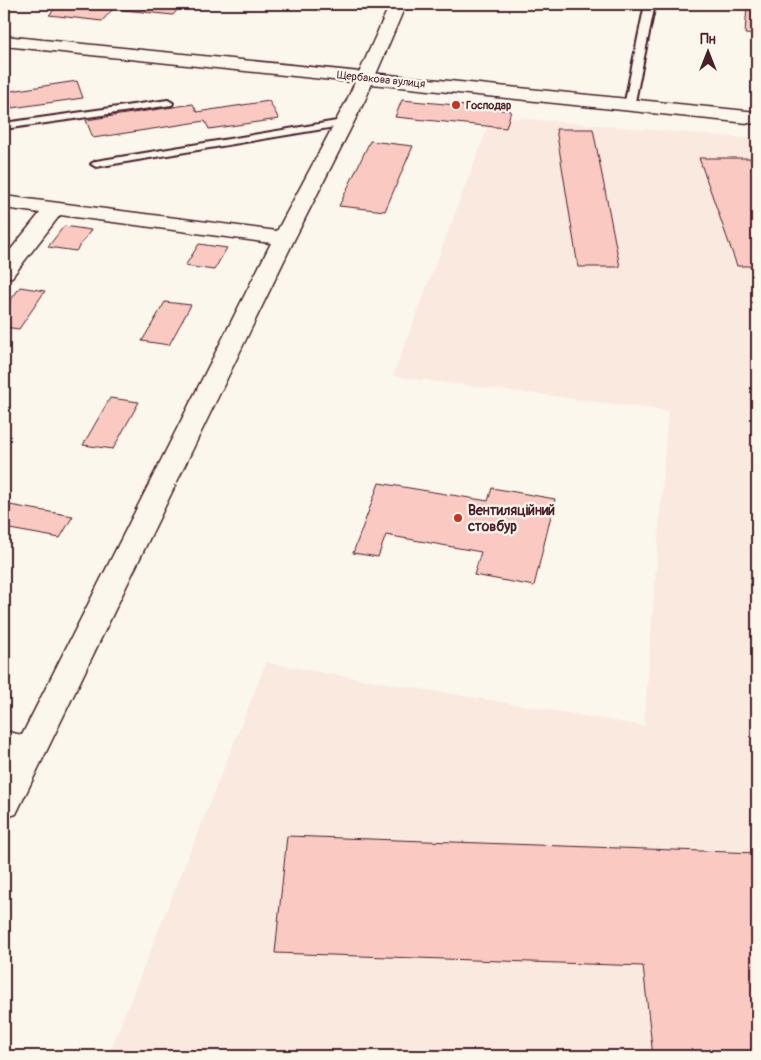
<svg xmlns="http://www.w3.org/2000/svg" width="761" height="1060" viewBox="0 0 761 1060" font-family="Pangolin,sans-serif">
	<rect width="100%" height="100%" fill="#fbf7ec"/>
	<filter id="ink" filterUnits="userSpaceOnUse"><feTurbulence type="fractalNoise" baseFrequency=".02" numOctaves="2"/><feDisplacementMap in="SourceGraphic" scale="10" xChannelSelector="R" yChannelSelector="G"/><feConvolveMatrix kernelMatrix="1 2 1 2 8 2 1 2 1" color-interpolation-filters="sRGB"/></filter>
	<g filter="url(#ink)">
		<polygon fill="#fae9df" points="492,116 757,139 757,1056 108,1056 266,663 644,726 668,411 393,376"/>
		<g fill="#f9c9c2" stroke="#4a1f2b">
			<polygon points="60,4 113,9 102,21 49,15"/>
			<polygon points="98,4 182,4 173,15 95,7"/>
			<polygon points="747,6 757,7 757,35 745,34"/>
			<polygon points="77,81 83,98 12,108 10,100 4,101 4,92"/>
			<polygon points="402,100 456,105 511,111 506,128 395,117"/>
			<polygon points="269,101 279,119 209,129 205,121 93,138 86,120 193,104 197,112"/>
			<polygon points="556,129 593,129 620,267 578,267"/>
			<polygon points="370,141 413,146 385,211 339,206"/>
			<polygon points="699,158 750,158 757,176 757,266 737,266"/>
			<polygon points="64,226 91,230 76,251 48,247"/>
			<polygon points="199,244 227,248 214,270 185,266"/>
			<polygon points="20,287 45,291 19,329 4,327 4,310"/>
			<polygon points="165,302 191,305 169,345 142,341"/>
			<polygon points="110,398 139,402 113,449 83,445"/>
			<polygon points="379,483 488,501 492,488 555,499 534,586 474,575 481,552 386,535 378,557 353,553"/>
			<polygon points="4,504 73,516 60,538 4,528"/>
			<polygon points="287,836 757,853 757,1056 653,1056 643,966 275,953"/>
		</g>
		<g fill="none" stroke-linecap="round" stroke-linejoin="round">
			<g stroke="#4a1f2b" stroke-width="4">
				<g id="lane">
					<polygon points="645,4 655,4 634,106 629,109 624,106"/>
					<polygon points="168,100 173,103 172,105 4,129 4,123"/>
					<polygon points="343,120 347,121 348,123 347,125 96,167 91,164 96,161"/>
				</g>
			</g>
			<g stroke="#4a1f2b" stroke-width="3">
				<polygon id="street" points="390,4 406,4 365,100 295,238 16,814 4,818 4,771 10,758 4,757 4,731 22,735 271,243 60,215 12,277 4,279 4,258 40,213 4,208 4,196 277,231 347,100"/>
			</g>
			<g stroke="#4a1f2b" stroke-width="3">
				<polygon id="secondary" points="4,36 757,112 757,124 4,46"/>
			</g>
			<use href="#lane" fill="#fbf7ec" fill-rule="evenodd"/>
			<use href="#street" fill="#fbf7ec" fill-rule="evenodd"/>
			<use href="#secondary" fill="#fbf7ec" fill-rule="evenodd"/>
		</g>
	</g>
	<g fill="#c8321e" stroke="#fbf7ec" stroke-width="2">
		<circle cx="456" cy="105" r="5"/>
		<circle cx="458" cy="518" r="5"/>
	</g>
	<g text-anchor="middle" stroke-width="4.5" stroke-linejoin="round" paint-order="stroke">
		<g font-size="11" fill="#4a1f2b" stroke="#fbf7ec">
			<text transform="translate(381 79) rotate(6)" y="4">Щербакова вулиця</text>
		</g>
		<g font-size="11" font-weight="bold" fill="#4a1f2b" stroke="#fbf7ec" text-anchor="start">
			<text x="466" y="109">Господар</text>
		</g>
		<g font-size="14" font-weight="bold" fill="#4a1f2b" stroke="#fbf7ec" text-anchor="start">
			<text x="468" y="515">Вентиляційний<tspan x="468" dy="16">стовбур</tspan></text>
		</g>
	</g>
	<rect width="761" height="1060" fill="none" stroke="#fbf7ec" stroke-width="20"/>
	<rect x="10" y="10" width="741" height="1040" fill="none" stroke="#4a1f2b" stroke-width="2" filter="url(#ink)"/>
	<g transform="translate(708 52)" stroke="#fbf7ec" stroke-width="4" paint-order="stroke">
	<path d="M0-4L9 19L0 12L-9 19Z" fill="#4a1f2b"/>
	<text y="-8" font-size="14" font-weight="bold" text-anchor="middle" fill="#4a1f2b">Пн</text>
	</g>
</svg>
